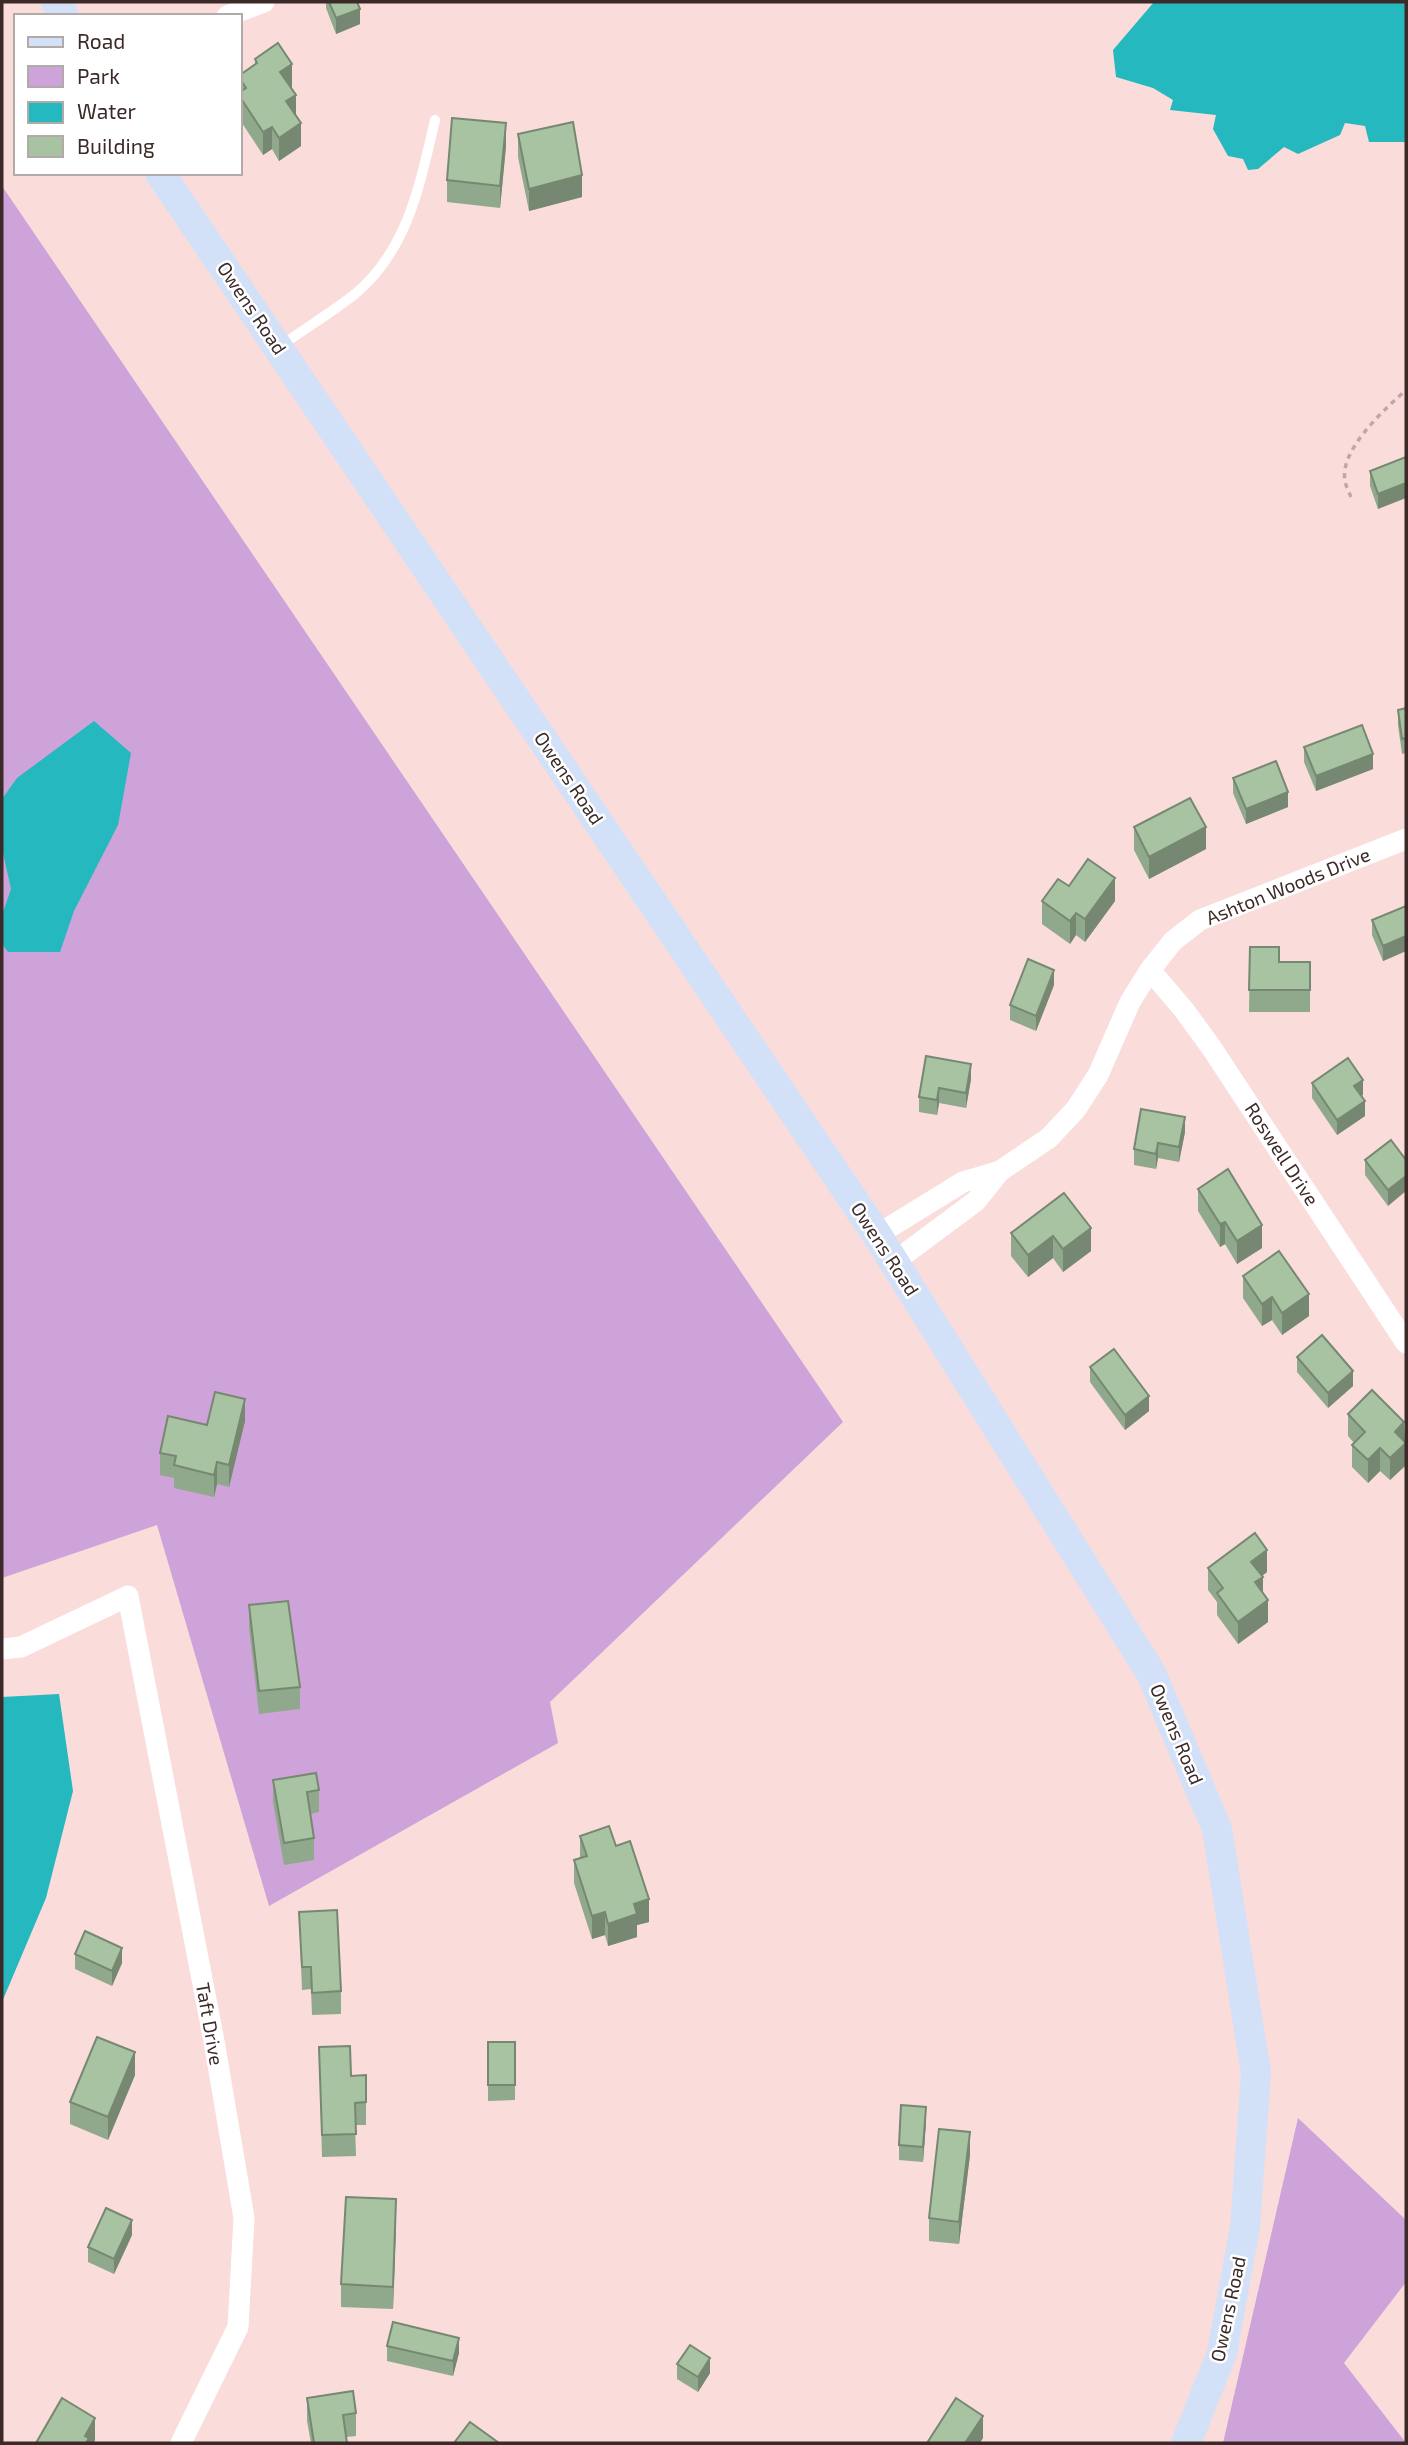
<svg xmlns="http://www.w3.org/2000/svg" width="1408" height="2445" viewBox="0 0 1408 2445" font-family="'Exo 2',sans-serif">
	<rect width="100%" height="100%" fill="#fadcdb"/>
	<g fill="#cea3d9">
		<polygon points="2,186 843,1422 550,1702 558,1743 269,1906 157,1525 2,1578"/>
		<polygon points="1298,2118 1406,2220 1406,2282 1344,2363 1406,2443 1223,2443"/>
	</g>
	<g fill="#25b8be">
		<polygon points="1154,2 1406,2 1406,142 1369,142 1365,126 1345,123 1340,135 1298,154 1284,147 1258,169 1248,170 1243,159 1228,156 1213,129 1216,115 1170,110 1173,100 1153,88 1116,77 1113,50"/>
		<polygon points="94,721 131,753 118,825 74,911 60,952 8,952 2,944 2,915 11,889 2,848 2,799 17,778"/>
		<polygon points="59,1694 73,1791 46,1898 2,2002 2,1697"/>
	</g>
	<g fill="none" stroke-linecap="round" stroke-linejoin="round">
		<path stroke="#c0a6a5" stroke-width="3.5" stroke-dasharray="5 5" stroke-linecap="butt" d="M1351 497C1349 492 1346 487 1345 481 1339 450 1385 409 1406 390"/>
		<path stroke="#fff" stroke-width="10" d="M279 347C304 329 331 313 355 294 408 250 420 184 435 120"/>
		<g stroke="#fff" stroke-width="21">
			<polyline points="227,16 264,2"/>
			<polyline points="1150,970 1184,1010 1211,1047 1406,1343"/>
			<polyline points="877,1235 963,1182 1000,1171"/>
			<polyline points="894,1262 976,1201 1000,1171 1049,1138 1076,1109 1098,1075 1130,1002 1150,970 1173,941 1200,920 1406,839"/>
			<polyline points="2,1649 21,1647 128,1596 214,2041 244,2218 238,2327 181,2443"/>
		</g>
		<g stroke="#d2e1f8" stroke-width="30">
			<polyline points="56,2 64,16"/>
			<polyline points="160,173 877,1235 1151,1673 1217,1829 1256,2073 1245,2227 1222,2353 1186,2443"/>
		</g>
	</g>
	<g fill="#90a88b">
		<polygon points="326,2 357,2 360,24 336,34 326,8"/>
		<polygon points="255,59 292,87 291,88 301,146 279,161 272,149 263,155 240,120 240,75 255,64"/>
		<polygon points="518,134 582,197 529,211 518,157"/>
		<polygon points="506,146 500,208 447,202 447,180"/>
		<polygon points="1406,457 1378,509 1370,486 1370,471"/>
		<polygon points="1406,708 1406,753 1402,754 1398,725 1398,710"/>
		<polygon points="1304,747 1373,769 1316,791 1304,762"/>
		<polygon points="1233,778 1288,807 1246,824 1233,793"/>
		<polygon points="1134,827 1206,849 1149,879 1134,850"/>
		<polygon points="1069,886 1115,901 1085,942 1076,935 1070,944 1042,924 1042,901"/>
		<polygon points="1406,906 1406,951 1383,961 1372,935 1372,920"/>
		<polygon points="1250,947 1279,962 1310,962 1310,1012 1249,1012"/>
		<polygon points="1054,985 1036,1031 1010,1020 1010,1005"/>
		<polygon points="926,1056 971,1079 966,1108 939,1103 937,1115 919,1112 919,1097"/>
		<polygon points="1312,1083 1363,1095 1361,1096 1365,1116 1337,1135 1312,1098"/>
		<polygon points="1185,1132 1179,1162 1158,1158 1156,1169 1134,1165 1134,1149"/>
		<polygon points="1391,1140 1388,1206 1365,1175 1365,1160"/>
		<polygon points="1198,1189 1262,1248 1237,1264 1225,1244 1220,1247 1198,1211"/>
		<polygon points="1064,1193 1091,1251 1063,1272 1053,1258 1028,1277 1011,1256 1011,1233"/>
		<polygon points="1243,1276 1309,1316 1282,1335 1272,1320 1262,1326 1243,1298"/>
		<polygon points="1297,1357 1353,1386 1328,1408 1297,1372"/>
		<polygon points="1090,1367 1149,1411 1125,1430 1090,1382"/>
		<polygon points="1348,1414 1404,1441 1406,1465 1390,1480 1380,1471 1368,1483 1352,1467 1352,1445 1354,1443 1348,1436"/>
		<polygon points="245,1421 229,1487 217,1484 214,1497 174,1488 174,1478 160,1475 160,1453 207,1425"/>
		<polygon points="1208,1568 1267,1572 1262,1576 1263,1593 1268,1622 1238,1644 1217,1615 1217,1602 1208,1590"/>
		<polygon points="249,1605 300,1687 300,1709 259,1714 249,1628"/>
		<polygon points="273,1780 319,1790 319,1812 310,1814 314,1838 314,1860 284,1865 273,1802"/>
		<polygon points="580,1836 616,1846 649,1922 637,1925 637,1937 608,1946 605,1935 592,1939 574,1883 574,1860 580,1858"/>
		<polygon points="299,1912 341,1991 341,2014 312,2015 311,1989 302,1990"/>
		<polygon points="75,1954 122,1963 112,1986 75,1969"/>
		<polygon points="488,2042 515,2042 515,2100 488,2101"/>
		<polygon points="319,2047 351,2076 366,2102 366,2125 355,2125 356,2156 322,2157"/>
		<polygon points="135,2075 108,2140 70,2124 70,2102"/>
		<polygon points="926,2122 923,2162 899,2160 899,2145"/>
		<polygon points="970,2155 959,2244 929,2241 929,2218"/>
		<polygon points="396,2222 393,2309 341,2307 341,2284"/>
		<polygon points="132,2235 114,2274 88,2262 88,2247"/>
		<polygon points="387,2346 459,2353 453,2376 387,2361"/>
		<polygon points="677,2364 710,2373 698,2392 677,2379"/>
		<polygon points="307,2398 356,2413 356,2436 346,2437 347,2443 311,2443 307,2421"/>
	</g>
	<g fill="#768871">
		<polygon points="360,9 360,24 336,34 336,18"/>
		<polygon points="292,64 292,87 280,95 280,72"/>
		<polygon points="296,95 296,117 286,101"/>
		<polygon points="301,123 301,146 279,161 279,138"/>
		<polygon points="506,123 506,146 500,208 500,186"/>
		<polygon points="272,127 272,149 263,155 263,132"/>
		<polygon points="582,175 582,197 529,211 529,189"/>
		<polygon points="1406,483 1406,498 1378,509 1378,494"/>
		<polygon points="1373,754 1373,769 1316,791 1316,776"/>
		<polygon points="1288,792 1288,807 1246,824 1246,809"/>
		<polygon points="1206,827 1206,849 1149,879 1149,857"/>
		<polygon points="1115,878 1115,901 1085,942 1085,919"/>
		<polygon points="1076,913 1076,935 1070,944 1070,921"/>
		<polygon points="1406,936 1406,951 1383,961 1383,946"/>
		<polygon points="1054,970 1054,985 1036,1031 1036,1016"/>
		<polygon points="971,1064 971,1079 966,1108 966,1093"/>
		<polygon points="1363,1080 1363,1095 1354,1101 1354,1086"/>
		<polygon points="939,1088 939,1103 937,1115 937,1100"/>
		<polygon points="1365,1101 1365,1116 1337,1135 1337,1120"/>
		<polygon points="1185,1117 1185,1132 1179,1162 1179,1147"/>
		<polygon points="1158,1143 1158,1158 1156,1169 1156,1154"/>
		<polygon points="1406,1176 1406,1191 1388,1206 1388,1190"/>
		<polygon points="1225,1222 1225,1244 1220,1247 1220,1224"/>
		<polygon points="1262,1225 1262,1248 1237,1264 1237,1241"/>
		<polygon points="1091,1228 1091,1251 1063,1272 1063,1249"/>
		<polygon points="1053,1236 1053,1258 1028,1277 1028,1255"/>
		<polygon points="1309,1294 1309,1316 1282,1335 1282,1313"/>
		<polygon points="1272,1297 1272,1320 1262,1326 1262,1304"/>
		<polygon points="1353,1371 1353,1386 1328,1408 1328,1393"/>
		<polygon points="1149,1396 1149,1411 1125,1430 1125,1415"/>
		<polygon points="245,1399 245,1421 229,1487 229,1465"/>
		<polygon points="1404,1422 1406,1465 1390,1480 1390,1458 1395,1432"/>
		<polygon points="1380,1448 1380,1471 1368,1483 1368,1460"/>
		<polygon points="217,1462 217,1484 214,1497 214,1475"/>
		<polygon points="1267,1550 1267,1572 1251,1584 1251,1562"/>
		<polygon points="1263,1577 1263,1599 1255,1582"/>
		<polygon points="1268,1600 1268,1622 1238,1644 1238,1622"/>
		<polygon points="649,1899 649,1922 637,1925 637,1937 608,1946 608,1924 634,1904"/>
		<polygon points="605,1912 605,1935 592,1939 592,1916"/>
		<polygon points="122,1948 122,1963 112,1986 112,1971"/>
		<polygon points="135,2052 135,2075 108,2140 108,2117"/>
		<polygon points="926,2107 926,2122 923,2162 923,2147"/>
		<polygon points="970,2132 970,2155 959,2244 959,2222"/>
		<polygon points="396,2199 396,2222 393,2309 393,2287"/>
		<polygon points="132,2220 132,2235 114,2274 114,2259"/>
		<polygon points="459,2338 459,2353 453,2376 453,2361"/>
		<polygon points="710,2358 710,2373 698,2392 698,2377"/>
		<polygon points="983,2416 983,2438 980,2443 965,2443"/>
		<polygon points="95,2418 95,2440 94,2443 85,2443 85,2436"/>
	</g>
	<g fill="#a8c3a2" stroke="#768871" stroke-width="2">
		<polygon points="329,2 357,2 360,9 336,18"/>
		<polygon points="278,43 292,64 280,72 296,95 286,101 301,123 279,138 272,127 263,132 240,97 240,92 246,88 240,79 240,75 257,63 255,59"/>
		<polygon points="452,118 506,123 500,186 447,180"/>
		<polygon points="573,122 582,175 529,189 518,134"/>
		<polygon points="1406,457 1406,483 1378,494 1370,471"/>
		<polygon points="1406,708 1406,738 1402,739 1398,710"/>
		<polygon points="1362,725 1373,754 1316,776 1304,747"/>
		<polygon points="1276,761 1288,792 1246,809 1233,778"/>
		<polygon points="1190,798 1206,827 1149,857 1134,827"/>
		<polygon points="1088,859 1115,878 1085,919 1076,913 1070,921 1042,901 1058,879 1069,886"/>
		<polygon points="1406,906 1406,936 1383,946 1372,920"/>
		<polygon points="1250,947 1279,947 1279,962 1310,962 1310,990 1249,990"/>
		<polygon points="1028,959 1054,970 1036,1016 1010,1005"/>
		<polygon points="926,1056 971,1064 966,1093 939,1088 937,1100 919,1097"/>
		<polygon points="1348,1058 1363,1080 1354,1086 1365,1101 1337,1120 1312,1083"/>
		<polygon points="1141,1109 1185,1117 1179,1147 1158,1143 1156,1154 1134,1149"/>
		<polygon points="1391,1140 1406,1160 1406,1176 1388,1190 1365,1160"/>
		<polygon points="1228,1169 1262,1225 1237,1241 1225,1222 1220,1224 1198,1189"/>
		<polygon points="1064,1193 1091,1228 1063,1249 1053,1236 1028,1255 1011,1233"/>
		<polygon points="1279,1251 1309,1294 1282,1313 1272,1297 1262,1304 1243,1276"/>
		<polygon points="1322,1335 1353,1371 1328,1393 1297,1357"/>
		<polygon points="1114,1349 1149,1396 1125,1415 1090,1367"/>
		<polygon points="1372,1390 1404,1422 1395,1432 1406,1443 1390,1458 1380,1448 1368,1460 1352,1445 1365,1432 1348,1414"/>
		<polygon points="215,1392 245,1399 229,1465 217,1462 214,1475 174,1465 176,1456 160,1453 168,1416 207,1425"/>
		<polygon points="1255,1533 1267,1550 1251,1562 1263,1577 1255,1582 1268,1600 1238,1622 1217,1593 1223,1588 1208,1568"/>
		<polygon points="288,1601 300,1687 259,1691 249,1605"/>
		<polygon points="316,1773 319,1790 307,1792 314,1838 284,1843 273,1780"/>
		<polygon points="609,1826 616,1846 630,1841 649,1899 634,1904 637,1914 608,1924 605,1912 592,1916 574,1860 587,1856 580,1836"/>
		<polygon points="337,1910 341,1991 312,1993 311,1967 302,1967 299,1912"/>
		<polygon points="85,1931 122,1948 112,1971 75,1954"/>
		<polygon points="97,2037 135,2052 108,2117 70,2102"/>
		<rect x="488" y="2042" width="27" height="43"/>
		<polygon points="350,2046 351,2076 366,2075 366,2102 355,2103 356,2134 322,2135 319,2047"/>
		<polygon points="901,2105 926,2107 923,2147 899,2145"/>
		<polygon points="939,2129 970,2132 959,2222 929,2218"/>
		<polygon points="346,2197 396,2199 393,2287 341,2284"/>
		<polygon points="106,2208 132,2220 114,2259 88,2247"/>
		<polygon points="393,2322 459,2338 453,2361 387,2346"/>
		<polygon points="690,2345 710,2358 698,2377 677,2364"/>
		<polygon points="353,2391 356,2413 343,2415 347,2443 314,2443 307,2398"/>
		<polygon points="62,2398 95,2418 85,2436 89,2438 86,2443 36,2443"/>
		<polygon points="956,2398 983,2416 965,2443 927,2443"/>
		<polygon points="470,2422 499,2443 454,2443"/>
	</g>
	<g text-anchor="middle" stroke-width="5" stroke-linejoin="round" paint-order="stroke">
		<g font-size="19" fill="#3c2a29" stroke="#fff">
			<text transform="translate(252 308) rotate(56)" y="7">Owens Road</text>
			<text transform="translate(569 778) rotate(56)" y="7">Owens Road</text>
			<text transform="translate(1288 886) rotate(-22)" y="7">Ashton Woods Drive</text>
			<text transform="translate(1282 1154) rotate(57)" y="7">Roswell Drive</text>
			<text transform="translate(885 1249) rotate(57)" y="7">Owens Road</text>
			<text transform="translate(1177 1734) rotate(67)" y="7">Owens Road</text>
			<text transform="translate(210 2024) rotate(80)" y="7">Taft Drive</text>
			<text transform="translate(1228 2309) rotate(-78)" y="7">Owens Road</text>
		</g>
	</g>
	<rect width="1408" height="2445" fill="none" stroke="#3c2a29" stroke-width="7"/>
	<rect x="14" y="14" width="228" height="161" fill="#ffffff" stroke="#b1aaa9" stroke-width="2"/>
	<rect x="28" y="37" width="35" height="10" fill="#d2e1f8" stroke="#b1aaa9" stroke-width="2"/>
	<text x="77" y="49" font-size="21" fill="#3c2a29">Road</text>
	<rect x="28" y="66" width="35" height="21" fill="#cea3d9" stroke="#b1aaa9" stroke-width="2"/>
	<text x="77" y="84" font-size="21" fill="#3c2a29">Park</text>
	<rect x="28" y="102" width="35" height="21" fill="#25b8be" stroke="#b1aaa9" stroke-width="2"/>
	<text x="77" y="119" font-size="21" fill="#3c2a29">Water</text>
	<rect x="28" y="136" width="35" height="21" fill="#a8c3a2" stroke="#b1aaa9" stroke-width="2"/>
	<text x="77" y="154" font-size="21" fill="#3c2a29">Building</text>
</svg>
